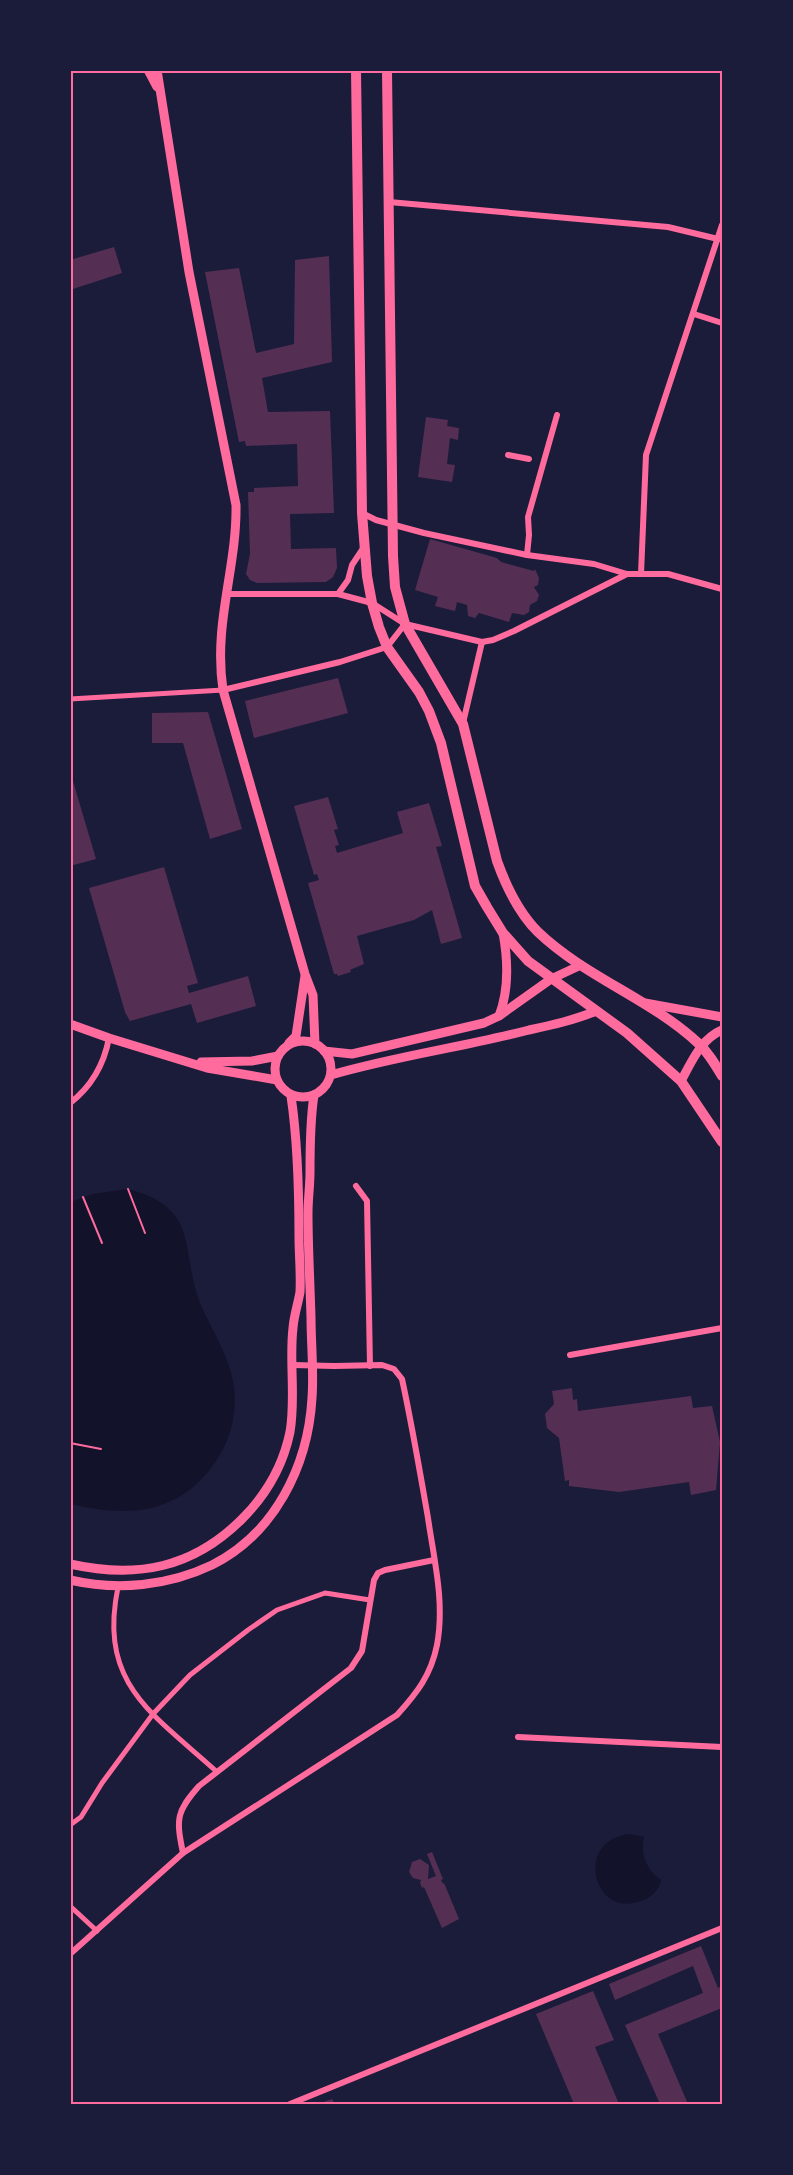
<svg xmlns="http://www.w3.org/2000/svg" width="793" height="2175" viewBox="0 0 793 2175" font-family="'PT Sans',sans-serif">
	<rect width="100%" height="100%" fill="#1b1b3a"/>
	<g fill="#12122b">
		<path d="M128 1189C201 1208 180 1250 200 1303 212 1331 230 1356 234 1387 237 1409 232 1434 221 1453 186 1513 133 1519 71 1504V1202L93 1194Z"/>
		<path d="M629 1834 644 1837C640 1855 647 1870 661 1880 659 1890 652 1897 643 1900 595 1922 572 1841 629 1834Z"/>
	</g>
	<g fill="#542f53">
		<polygon points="114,247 122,273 70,290 70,260"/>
		<polygon points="329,256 332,362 262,378 268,412 330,411 334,513 290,514 291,549 336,548 337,568 333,577 326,582 257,583 250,580 246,574 250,554 248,492 254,492 254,488 298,486 297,444 246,446 245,441 239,442 205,272 239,268 256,353 294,344 295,260"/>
		<polygon points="426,417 448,420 447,426 459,428 458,440 450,438 447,464 455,465 452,482 418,477"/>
		<polygon points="430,539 497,558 501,562 534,571 535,569 539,578 538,585 534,587 539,595 537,601 530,605 529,612 524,615 512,613 509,622 479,613 475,618 468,616 467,605 457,602 455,611 435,606 438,597 415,590"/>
		<polygon points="338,678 348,713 254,738 245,701"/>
		<polygon points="208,712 242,829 210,839 183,743 152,743 152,713"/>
		<polygon points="70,771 96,859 70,866"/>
		<polygon points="328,797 338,829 334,830 339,845 335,846 337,853 403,833 397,812 429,803 442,846 436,847 462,938 441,944 432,910 414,920 357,936 364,964 350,970 351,972 338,976 337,974 334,974 308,883 319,880 317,874 314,875 294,806"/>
		<polygon points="164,867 198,983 187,986 189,993 248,976 256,1006 197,1023 191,1004 130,1021 125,1012 89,888"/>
		<polygon points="572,1388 573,1400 577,1399 578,1411 691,1396 693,1408 712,1406 720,1442 716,1490 691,1495 689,1482 619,1492 569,1486 569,1480 565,1481 559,1438 547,1428 545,1414 554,1404 552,1391"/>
		<polygon points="432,1852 443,1879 441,1880 443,1884 444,1883 459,1919 442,1928 424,1887 422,1888 420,1883 421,1880 413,1878 409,1872 412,1862 420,1859 429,1865 428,1879 436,1876 427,1854"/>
		<polygon points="701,1946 718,1988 722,1986 722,2008 658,2034 688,2104 660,2104 625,2025 703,1993 693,1966 615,2000 609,1984"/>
		<polygon points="593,1991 614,2040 595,2047 619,2104 574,2104 536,2014"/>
		<polygon points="332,2099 335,2104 318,2104"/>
	</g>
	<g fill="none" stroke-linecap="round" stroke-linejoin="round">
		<g stroke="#ff6b9d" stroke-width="2">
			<polyline points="128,1189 145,1233"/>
			<polyline points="83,1197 102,1243"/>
			<polyline points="70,1443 101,1449"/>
		</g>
		<g stroke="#ff6b9d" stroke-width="5">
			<polyline points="70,699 223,690"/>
			<path d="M118 1587C98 1684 152 1713 216 1771"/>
			<polyline points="70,1825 81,1817 102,1783 153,1714 190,1675 248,1630 277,1610 325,1593 370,1600"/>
			<polyline points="70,1906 97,1931"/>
		</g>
		<g stroke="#ff6b9d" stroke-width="6">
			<polyline points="389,202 668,227 718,239"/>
			<polyline points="694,314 722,323"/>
			<polyline points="508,455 529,459"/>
			<polyline points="362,513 376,520 424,533 527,555 594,564 627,574 668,574 722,589"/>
			<polyline points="527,555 529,535 528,517 557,415"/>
			<polyline points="641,574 646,455 722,225"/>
			<polyline points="226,594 338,594 372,603 405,624 482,642 493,640 514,631 627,574"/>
			<polyline points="338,594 348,580 352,565 364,547"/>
			<polyline points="223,690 340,662 387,647 405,624"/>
			<polyline points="463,723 482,642"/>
			<path d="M70 1103C91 1087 104 1064 109 1038"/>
			<polyline points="356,1186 367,1201 370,1366"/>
			<polyline points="570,1355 722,1328"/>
			<polyline points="518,1737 722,1747"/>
			<path d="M183 1853C176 1819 176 1812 199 1786L351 1668 362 1651 374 1580 378 1573 385 1570 434 1560"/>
			<path d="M70 1954 183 1853 397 1715C417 1693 431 1675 437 1645 445 1602 434 1560 428 1518 420 1472 412 1425 402 1379L394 1369 382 1365 334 1366 293 1365"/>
			<polyline points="290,2104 722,1928"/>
		</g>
		<g stroke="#ff6b9d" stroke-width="9">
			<polyline points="148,70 157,87"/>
			<path d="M157 70 189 272 236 505C237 569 213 623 223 690L305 974 313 995 315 1044"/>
			<polyline points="645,1003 722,1017"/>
			<path d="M499 1016C509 990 508 960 503 933"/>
			<polyline points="70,1024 109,1038 207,1068 277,1080"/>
			<circle cx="303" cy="1069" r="28"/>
			<polyline points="289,1043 296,1036 305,976"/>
			<polyline points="324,1051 352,1054 484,1023 499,1016 551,979 581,965"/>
			<polyline points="201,1062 252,1061 278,1056"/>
			<path d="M331 1075C396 1056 464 1047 529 1030 552 1025 575 1020 596 1011"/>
			<path d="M681 1081C692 1061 701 1039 722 1030"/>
			<path d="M70 1564C137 1579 193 1568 242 1519 266 1495 283 1466 290 1432 296 1398 289 1362 293 1328 294 1315 298 1304 300 1292 301 1274 299 1255 299 1237 299 1190 298 1143 291 1096"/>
			<path d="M70 1580C118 1591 168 1586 212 1565 274 1534 308 1467 312 1398 314 1371 311 1344 311 1317 310 1282 308 1247 308 1213 308 1199 310 1186 310 1172 310 1146 310 1121 314 1095"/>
		</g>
		<g stroke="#ff6b9d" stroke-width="10">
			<polyline points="356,70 362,513 367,576 372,603 379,627 387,647 419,692 429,711 441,743 475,886 487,907 503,933 528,961 627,1033 681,1081 722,1142"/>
			<path d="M387 70 393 556 395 587 405 624 463 724 497 861C506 886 519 913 538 932 585 977 651 999 698 1043 708 1052 715 1064 722 1076"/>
		</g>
	</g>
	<rect width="793" height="2175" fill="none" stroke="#1b1b3a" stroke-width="144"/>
	<rect x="72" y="72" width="649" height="2031" fill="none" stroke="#ff6b9d" stroke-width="2"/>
</svg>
